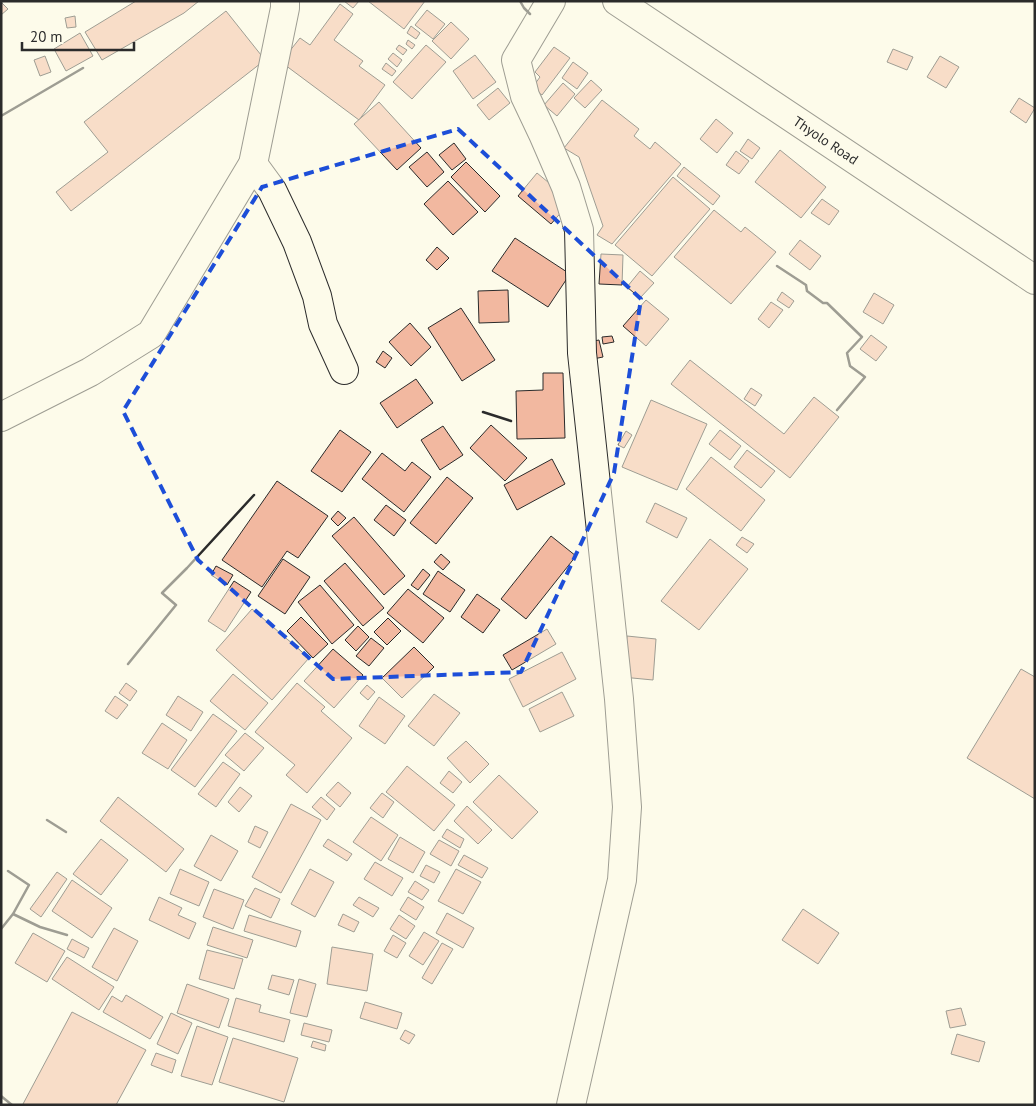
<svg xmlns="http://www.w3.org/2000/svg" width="1036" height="1106" viewBox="0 0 1036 1106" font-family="'PT Sans',sans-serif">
	<rect width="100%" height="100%" fill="#fdfbea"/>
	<g fill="#f2b8a0" stroke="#2b2b2b">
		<polygon points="136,1 199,1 184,13 102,60 85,32"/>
		<polygon points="344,1 359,1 353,8"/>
		<polygon points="368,1 425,1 404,29"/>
		<polygon points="1,2 8,9 1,15"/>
		<polygon points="340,4 353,14 334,40 363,61 359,66 385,85 359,120 281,62 300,38 310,45"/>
		<polygon points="427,10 445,24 433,39 415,25"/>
		<polygon points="226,11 265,60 71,211 56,192 108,152 84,122"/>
		<polygon points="75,16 76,27 67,28 65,18"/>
		<polygon points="451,22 469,39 451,59 432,41"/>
		<polygon points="411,26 420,33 416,39 407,33"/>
		<polygon points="80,33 93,56 66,71 54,49"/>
		<polygon points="408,40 415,45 412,49 406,44"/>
		<polygon points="399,45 407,50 403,55 396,49"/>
		<polygon points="426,45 446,62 412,99 393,82"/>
		<polygon points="554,47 570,58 542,95 532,88 540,77 535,72"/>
		<polygon points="893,49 913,57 907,70 887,62"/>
		<polygon points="393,53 402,60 397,67 388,59"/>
		<polygon points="475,55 496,82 473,99 453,71"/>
		<polygon points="45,56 51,72 40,76 34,60"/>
		<polygon points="940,56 959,67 946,88 927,77"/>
		<polygon points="573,62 588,73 577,89 562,78"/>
		<polygon points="386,63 396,71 392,76 382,69"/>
		<polygon points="591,80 602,90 585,108 574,98"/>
		<polygon points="563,83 575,94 557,116 544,105"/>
		<polygon points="498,88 510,103 489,120 477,105"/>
		<polygon points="1019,98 1035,108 1026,123 1010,112"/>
		<polygon points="602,100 639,129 634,136 650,149 655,142 681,164 612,244 597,235 603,226 579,157 564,148"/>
		<polygon points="379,102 421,148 397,170 354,124"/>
		<polygon points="716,119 733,133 717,153 700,139"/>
		<polygon points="748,139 760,148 752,159 740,151"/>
		<polygon points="454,143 466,159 452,170 439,155"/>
		<polygon points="780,150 826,187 801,218 755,182"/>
		<polygon points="736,151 749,161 739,174 726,165"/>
		<polygon points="427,152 444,172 427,187 409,167"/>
		<polygon points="466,162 500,196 485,212 451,177"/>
		<polygon points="684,167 720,196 713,205 677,176"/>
		<polygon points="537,173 571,201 551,224 518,196"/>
		<polygon points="673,177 710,209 652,276 615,245"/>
		<polygon points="448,181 478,212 453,235 424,204"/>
		<polygon points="822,199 839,211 829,225 811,213"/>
		<polygon points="714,210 741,232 745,227 776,252 731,304 674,257"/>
		<polygon points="515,238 570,274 548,307 492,271"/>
		<polygon points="800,240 821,256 810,270 789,254"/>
		<polygon points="437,247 449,258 437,270 426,260"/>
		<polygon points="601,254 623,255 622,285 599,284"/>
		<polygon points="640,271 654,283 640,298 627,287"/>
		<polygon points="508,290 509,322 479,323 478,291"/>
		<polygon points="782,292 794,301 789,308 777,300"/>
		<polygon points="874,293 894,305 883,324 863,312"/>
		<polygon points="646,300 669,319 646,346 623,326"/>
		<polygon points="771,302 783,310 769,328 758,319"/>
		<polygon points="461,308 495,360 462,381 428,328"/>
		<polygon points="410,323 431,347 411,366 389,342"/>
		<polygon points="871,335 887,347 876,361 860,349"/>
		<polygon points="612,336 614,342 603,344 602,337"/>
		<polygon points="599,340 603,357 593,359 589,342"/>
		<polygon points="383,351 392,358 385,368 376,362"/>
		<polygon points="690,360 784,434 814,397 839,417 790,478 671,384"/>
		<polygon points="543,373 563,373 565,438 517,439 516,391 543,390"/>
		<polygon points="416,379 433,403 397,428 380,403"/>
		<polygon points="751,388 762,395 755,406 744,399"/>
		<polygon points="651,400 707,424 677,490 622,467"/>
		<polygon points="491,425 527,458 505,481 470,448"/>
		<polygon points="443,426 463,455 440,470 421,440"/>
		<polygon points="340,430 371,452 342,492 311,471"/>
		<polygon points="720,430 741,446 730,460 709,444"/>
		<polygon points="626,431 632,435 624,448 618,445"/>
		<polygon points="747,450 775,471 761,488 734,467"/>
		<polygon points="382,453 405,471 412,462 431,477 404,512 362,479"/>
		<polygon points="711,457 765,500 741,531 686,489"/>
		<polygon points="552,459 565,484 517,510 504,485"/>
		<polygon points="447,477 473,498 436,544 410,523"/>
		<polygon points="277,481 328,516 298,558 287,551 262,587 222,560"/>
		<polygon points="655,503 687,518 677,538 646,522"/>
		<polygon points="386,505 406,520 394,536 374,520"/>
		<polygon points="338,511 346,518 338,526 331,519"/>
		<polygon points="354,517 405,576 384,595 332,536"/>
		<polygon points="551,536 576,556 526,619 501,599"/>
		<polygon points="742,537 754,544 747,553 736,545"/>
		<polygon points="710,539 748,569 699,630 661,601"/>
		<polygon points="441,554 450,562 443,570 434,562"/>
		<polygon points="283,559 310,577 285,614 258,596"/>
		<polygon points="345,563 384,608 363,626 324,581"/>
		<polygon points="216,566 233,575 227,585 211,575"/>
		<polygon points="423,569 430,575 418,590 411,585"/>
		<polygon points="438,571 465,590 450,612 423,594"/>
		<polygon points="234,581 251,592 225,632 208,621"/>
		<polygon points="320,585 354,625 332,644 298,602"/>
		<polygon points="408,589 444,618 423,643 387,613"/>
		<polygon points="477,594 500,610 483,633 461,617"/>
		<polygon points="252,609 309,658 272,700 216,650"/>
		<polygon points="301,617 328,644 313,658 287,631"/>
		<polygon points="388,618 401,631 387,645 374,632"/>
		<polygon points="358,626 369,637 356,651 345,640"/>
		<polygon points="547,629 556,644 512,670 503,655"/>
		<polygon points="627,636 656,639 653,680 622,677"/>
		<polygon points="371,638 384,648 369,666 356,656"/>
		<polygon points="414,647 434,667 402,698 382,678"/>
		<polygon points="333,649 363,675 334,708 304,681"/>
		<polygon points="562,652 576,679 523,707 509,679"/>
		<polygon points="1021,669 1035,677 1035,799 967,758"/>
		<polygon points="233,674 268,703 245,730 210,701"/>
		<polygon points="126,683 137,691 130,701 119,693"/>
		<polygon points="297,683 325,707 321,711 352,738 307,793 286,775 295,765 255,732"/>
		<polygon points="367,685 375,692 368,700 360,693"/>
		<polygon points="562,692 574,716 540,732 529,709"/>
		<polygon points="434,694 460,713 434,746 408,726"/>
		<polygon points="115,696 128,705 117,719 105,711"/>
		<polygon points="178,696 203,712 191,731 166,715"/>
		<polygon points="379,697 405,716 385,744 359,726"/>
		<polygon points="213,714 237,731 195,787 171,770"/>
		<polygon points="162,723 187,740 168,769 142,753"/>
		<polygon points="245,733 264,748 244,771 225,755"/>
		<polygon points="466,741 489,764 470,783 447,758"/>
		<polygon points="223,762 240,774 216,807 198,794"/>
		<polygon points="407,766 455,805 434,831 386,792"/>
		<polygon points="449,771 462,782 453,793 440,783"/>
		<polygon points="499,775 538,812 512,839 473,802"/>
		<polygon points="338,782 351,793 340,807 326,795"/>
		<polygon points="240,787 252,796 239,812 228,802"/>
		<polygon points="382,793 394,802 383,818 370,808"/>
		<polygon points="118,797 184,849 166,872 100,821"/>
		<polygon points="321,797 335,809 327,820 312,807"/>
		<polygon points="291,804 321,820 281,893 252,877"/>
		<polygon points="467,806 492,830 478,844 454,821"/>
		<polygon points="371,817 398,835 381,861 353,842"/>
		<polygon points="255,826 268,832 260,848 248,842"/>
		<polygon points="447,829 464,839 460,848 442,837"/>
		<polygon points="211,835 238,851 221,881 194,866"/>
		<polygon points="400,837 425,852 413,873 388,859"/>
		<polygon points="101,839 128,860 101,895 73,874"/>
		<polygon points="328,839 352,854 347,861 323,846"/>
		<polygon points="439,840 459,851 451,866 430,854"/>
		<polygon points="464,855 488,868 482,878 458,865"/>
		<polygon points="375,862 403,878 392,896 364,879"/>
		<polygon points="426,865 440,872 434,883 420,876"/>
		<polygon points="180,869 209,882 199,906 170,894"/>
		<polygon points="310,869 334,882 315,917 291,904"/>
		<polygon points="456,869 481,882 463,914 438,901"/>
		<polygon points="57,872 67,879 41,917 30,909"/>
		<polygon points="72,880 112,908 92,938 52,911"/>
		<polygon points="415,881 429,890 422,900 408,892"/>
		<polygon points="255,888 280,899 271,918 245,906"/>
		<polygon points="214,889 244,900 233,929 203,917"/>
		<polygon points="159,897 182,908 178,915 196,923 189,939 149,920"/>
		<polygon points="359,897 379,908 373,917 353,905"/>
		<polygon points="408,897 424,907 416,920 400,910"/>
		<polygon points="803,909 839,933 818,964 782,940"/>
		<polygon points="447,913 474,928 463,948 436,933"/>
		<polygon points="343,914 359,922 354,932 338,925"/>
		<polygon points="249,915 301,931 296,947 244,931"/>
		<polygon points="399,915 415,926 406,939 390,929"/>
		<polygon points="213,927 253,940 247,958 207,945"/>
		<polygon points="114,928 138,941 117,981 92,967"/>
		<polygon points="424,932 439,941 423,965 409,956"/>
		<polygon points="33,933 65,951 47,982 15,963"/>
		<polygon points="393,935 406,943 397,958 384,951"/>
		<polygon points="72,939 89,948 84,958 67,949"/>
		<polygon points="442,943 453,949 432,984 422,978"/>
		<polygon points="332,947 373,954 367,991 327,984"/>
		<polygon points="207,950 243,959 234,989 199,979"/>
		<polygon points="67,957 114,987 99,1010 52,979"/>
		<polygon points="272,975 294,980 289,995 268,989"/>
		<polygon points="299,979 316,984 307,1017 290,1013"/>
		<polygon points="187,984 229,999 219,1028 177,1013"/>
		<polygon points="126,995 163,1017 150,1039 103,1012 112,996 122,1002"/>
		<polygon points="236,998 261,1005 259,1012 290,1020 284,1042 228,1026"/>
		<polygon points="365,1002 402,1013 397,1029 360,1018"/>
		<polygon points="961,1008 966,1025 950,1028 946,1011"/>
		<polygon points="72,1012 146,1050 116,1105 25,1105 23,1104"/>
		<polygon points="171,1013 192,1023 178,1054 157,1044"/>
		<polygon points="304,1023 332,1030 329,1042 301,1035"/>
		<polygon points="197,1026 228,1037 212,1085 181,1076"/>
		<polygon points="405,1030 415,1035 409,1044 400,1039"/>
		<polygon points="957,1034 985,1042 979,1062 951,1054"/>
		<polygon points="233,1038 298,1058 284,1102 219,1082"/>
		<polygon points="313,1041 326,1045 325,1051 311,1047"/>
		<polygon points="156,1053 176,1060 172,1073 151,1065"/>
	</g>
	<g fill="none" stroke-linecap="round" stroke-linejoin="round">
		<g stroke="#2b2b2b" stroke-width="30">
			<g id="street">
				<polyline points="551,1 516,60 525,96 543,134 566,187 579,230 582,353 619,699 627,807 622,880 571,1105"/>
				<polyline points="253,164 272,190 297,242 317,296 323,324 344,370"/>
				<polyline points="1,417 90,372 151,334 253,164 285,8 285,1"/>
			</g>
		</g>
		<g stroke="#2b2b2b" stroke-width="30">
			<g id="highway">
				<path id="s1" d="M617 1 1035 280"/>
			</g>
		</g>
		<use href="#street" stroke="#fdfbea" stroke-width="28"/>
		<use href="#highway" stroke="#fdfbea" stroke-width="28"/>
		<g stroke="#2b2b2b" stroke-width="2.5">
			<polyline points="520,1 524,8 530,14"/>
			<polyline points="1,116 83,68"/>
			<polyline points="777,266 806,285 807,291 823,303 827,303 862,337 847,353 850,366 865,377 837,410"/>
			<polyline points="483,412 511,421"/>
			<polyline points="128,664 176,605 162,593 187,568 254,495"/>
			<polyline points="47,820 66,832"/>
			<polyline points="13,914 40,927 67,935"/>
			<polyline points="1,929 13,914 29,885 8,871"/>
			<polyline points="1,1096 12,1105"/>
		</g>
	</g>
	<path d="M0 0H1036V1106H0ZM458 129 641 299 614 473 521 672 333 679 198 560 123 411 262 187Z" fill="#fdfbea" fill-opacity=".55" fill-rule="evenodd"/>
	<path fill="none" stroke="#1d4ed8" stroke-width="4" stroke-dasharray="10 6" stroke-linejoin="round" d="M458 129 641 299 614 473 521 672 333 679 198 560 123 411 262 187Z"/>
	<g text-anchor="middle" stroke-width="4" stroke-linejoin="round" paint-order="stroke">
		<g font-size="14" fill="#2b2b2b" stroke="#fdfbea">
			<text dy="5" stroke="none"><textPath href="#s1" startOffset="251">Thyolo Road</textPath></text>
		</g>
	</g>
	<rect width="1036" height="1106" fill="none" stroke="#2b2b2b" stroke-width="5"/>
	<path d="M22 42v8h112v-8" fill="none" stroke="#2b2b2b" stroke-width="2.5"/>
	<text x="30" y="42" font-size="15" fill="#2b2b2b" stroke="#fdfbea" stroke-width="4" paint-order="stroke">20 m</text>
</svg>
